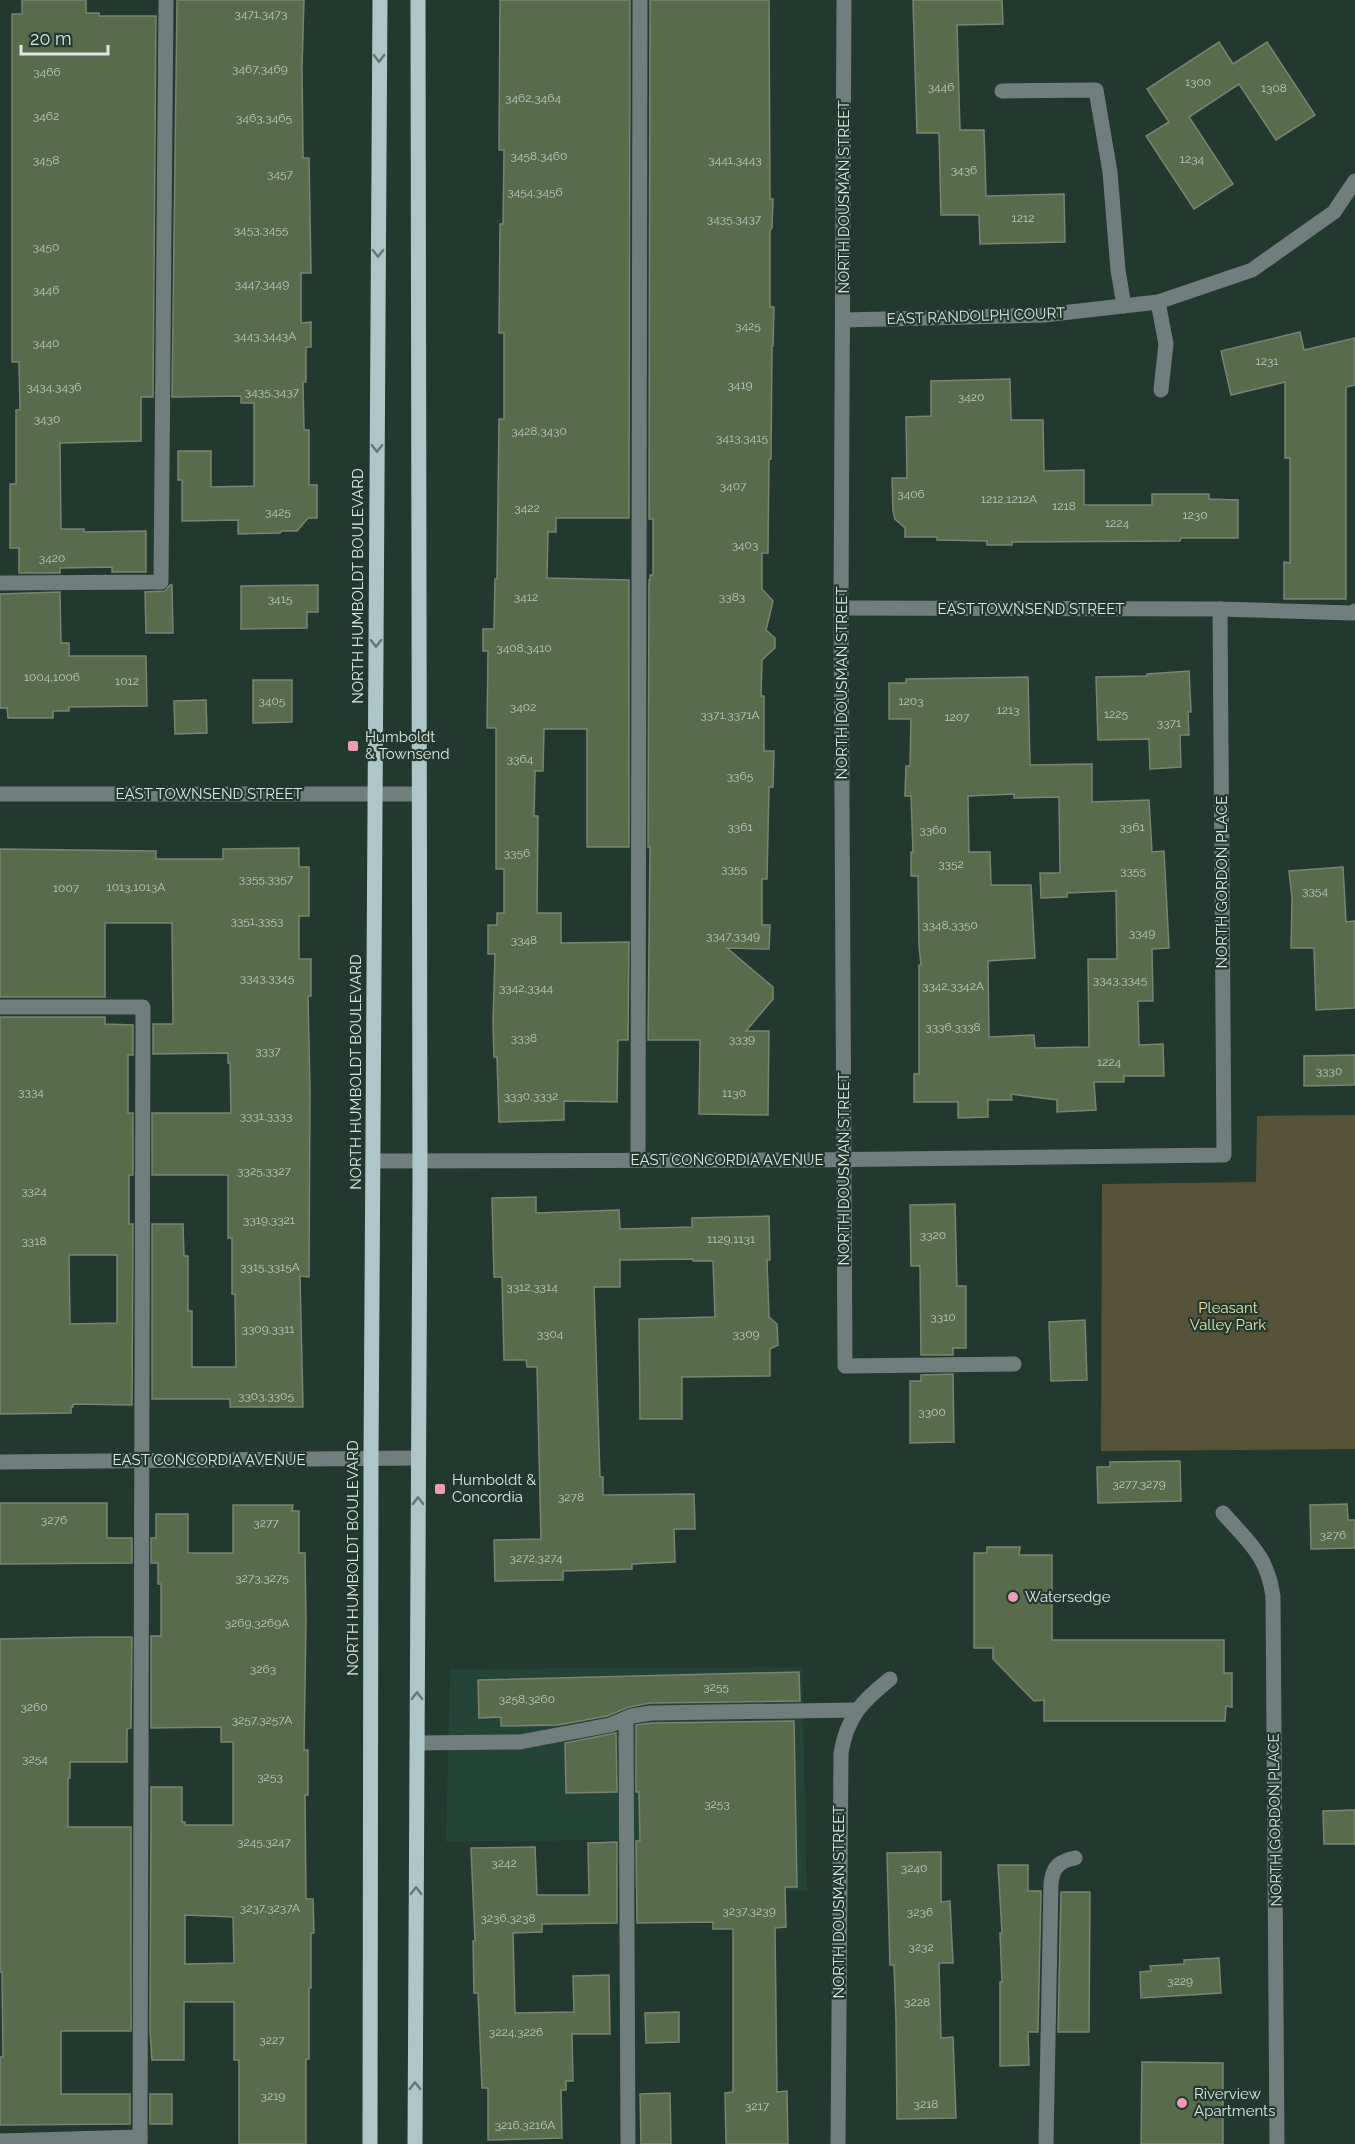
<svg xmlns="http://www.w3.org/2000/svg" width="1355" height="2144" viewBox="0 0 1355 2144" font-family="Raleway,sans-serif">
	<rect width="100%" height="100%" fill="#223930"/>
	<polygon fill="#244437" points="802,1667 807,1891 618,1888 620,1840 446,1842 450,1669"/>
	<polygon fill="#575339" points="1355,1115 1355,1449 1101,1451 1102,1184 1256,1182 1257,1116"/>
	<g fill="#586c4c" stroke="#788571" stroke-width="1.5" fill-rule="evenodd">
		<polygon points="22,0 86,0 86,13 99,13 99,16 156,16 153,397 141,397 141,441 60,443 61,529 84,529 84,532 146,531 146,572 112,572 112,567 60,568 60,573 19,573 19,548 10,548 10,484 16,484 16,410 20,410 19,362 12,362 12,14 22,14"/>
		<polygon points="177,0 304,0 302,67 303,158 309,158 311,273 301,273 301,323 311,322 311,347 306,347 306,382 303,382 304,430 309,430 309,485 317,485 317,518 308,518 297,531 282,531 280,533 238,534 238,520 182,521 182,480 178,480 178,451 211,451 211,487 254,486 254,403 241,403 241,396 172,397"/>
		<polygon points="500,0 630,0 629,518 556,518 556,532 548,532 547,578 629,580 629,847 587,847 587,729 544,729 543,771 535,771 534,816 538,816 537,913 561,913 561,943 629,942 628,1040 618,1040 617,1102 564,1101 564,1120 499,1122 497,1057 494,1057 493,1021 495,954 488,954 488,925 497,925 497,913 504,913 504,869 496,869 496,728 487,728 488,651 483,651 483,629 494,629 495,579 497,579 499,419 504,419 504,333 499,333 500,224 503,224 504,150 499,150"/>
		<polygon points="650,0 769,0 770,199 773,199 772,228 770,230 770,307 774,307 773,346 772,346 771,459 769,459 768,553 762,553 762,589 773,601 766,630 775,638 775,648 762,660 761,696 764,696 764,751 774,751 773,787 769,787 767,879 762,879 762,925 770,925 769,949 727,948 773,987 773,999 746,1031 769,1031 768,1115 699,1114 700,1040 648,1040 650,847 648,847 649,580 650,580 650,575 653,575 653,519 649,519"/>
		<polygon points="913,0 1002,0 1003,24 957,25 960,130 984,130 986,196 1064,194 1065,242 980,244 979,215 941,215 939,133 917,133"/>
		<polygon points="1219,42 1233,64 1267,42 1315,115 1276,140 1239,84 1189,117 1233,184 1194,209 1146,136 1169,122 1147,89"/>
		<polygon points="1300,332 1304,350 1355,338 1355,385 1346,387 1346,599 1284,599 1284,562 1290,563 1290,458 1285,458 1285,382 1231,395 1221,351"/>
		<polygon points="1010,379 1011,420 1043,420 1044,471 1084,470 1084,505 1152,505 1152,494 1209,494 1209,499 1238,500 1238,538 1181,538 1180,541 1012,542 1012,545 987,545 987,541 937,540 937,537 905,537 905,528 895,519 893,511 892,478 907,478 906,417 931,416 931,381"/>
		<polygon points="170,585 172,585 173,633 146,633 145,592 165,591"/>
		<polygon points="318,585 318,612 307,612 307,628 241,629 241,586"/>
		<polygon points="60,592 61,643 69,643 69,656 146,656 147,706 69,707 69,711 53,711 53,718 8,718 7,708 0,708 0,594"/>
		<polygon points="1189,671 1191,712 1188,712 1189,735 1180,735 1181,767 1150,769 1149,739 1098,740 1096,677 1147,676 1147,674"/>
		<path d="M1028 677 1030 765 1092 764V802L1149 800 1152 852 1164 851 1169 948 1152 949 1153 1001H1138L1139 1045 1163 1044 1164 1076H1124V1082H1094L1096 1110 1057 1112V1100L1011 1094 1012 1100H988V1117L958 1118V1102H914V1074H919V965H921L919 946 918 876H911V852H913L911 796H905L906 766H910L911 719H889V683H906V679ZM1014 794V798L1059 797 1060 873H1040L1041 898 1067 897V893L1116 891 1117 959H1088L1089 1047 1035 1048 1034 1035 989 1037 988 961 1035 958 1031 885H991L990 852H969L968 796Z"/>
		<polygon points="253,680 292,680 292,722 253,723"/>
		<polygon points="206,700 207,733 175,734 174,701"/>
		<polygon points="299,848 299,867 309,867 309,916 299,916 299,959 311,959 311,996 308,996 310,1089 309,1277 300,1276 303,1407 230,1407 230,1399 152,1399 152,1224 183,1224 184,1256 188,1256 188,1311 192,1311 192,1367 236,1367 235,1294 232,1294 232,1238 228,1238 228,1175 152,1175 152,1113 231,1113 230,1063 228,1063 228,1053 153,1054 153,1024 173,1024 172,923 105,923 105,997 0,997 0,849 156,851 156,859 223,859 223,849"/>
		<polygon points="1343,867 1346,922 1355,921 1355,1008 1316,1010 1314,948 1291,948 1292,898 1289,871"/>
		<path d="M0 1017H105V1024L133 1025V1055H128V1113H133V1175H129V1224H133L132 1405 73 1404V1407H71V1413L0 1414ZM69 1255H117V1323L70 1324Z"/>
		<polygon points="1355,1055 1355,1085 1304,1086 1304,1056"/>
		<polygon points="536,1197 536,1213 619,1210 620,1229 692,1227 692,1218 769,1216 770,1260 767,1260 769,1317 777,1324 778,1345 770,1349 770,1376 682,1377 682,1419 640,1419 639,1319 715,1317 713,1261 693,1261 693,1259 620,1260 620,1287 594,1287 600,1477 603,1477 603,1495 694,1494 695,1529 674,1529 675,1562 632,1564 632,1569 563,1571 563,1580 495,1581 494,1540 541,1539 537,1367 527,1367 526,1360 504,1360 502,1277 494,1277 492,1198"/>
		<polygon points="955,1204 957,1286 966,1286 966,1348 953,1348 953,1355 921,1355 920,1266 911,1266 910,1205"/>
		<polygon points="1085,1320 1087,1380 1051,1381 1049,1322"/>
		<polygon points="953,1374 954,1442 910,1443 910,1381 921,1381 921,1375"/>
		<polygon points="1180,1461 1181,1501 1098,1503 1097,1467 1110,1467 1110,1462"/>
		<polygon points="0,1503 107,1503 107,1538 132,1538 132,1563 0,1564"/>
		<polygon points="1347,1504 1348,1520 1355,1520 1355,1548 1311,1549 1310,1505"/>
		<path d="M233 1505H293L292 1511H299V1553H305L306 1620 304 1750H308V1795H305L306 1899H313L314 1933H311V1988H309V2059H306V2144H239V2060H234V2002H184V2060H152L150 2031 151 1787H182V1822H185V1825H233V1742H221V1727L151 1728V1636H161V1584H158V1563H151V1538H156V1514H188V1553H233ZM185 1915 233 1917 234 1963 185 1964Z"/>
		<polygon points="987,1547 1020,1547 1019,1555 1052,1555 1052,1640 1224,1640 1224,1673 1232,1673 1232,1707 1226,1706 1225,1721 1044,1721 1044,1700 1034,1701 993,1659 993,1648 974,1648 974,1553 987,1553"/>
		<polygon points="94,1637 132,1637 131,1728 127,1729 127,1762 70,1762 70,1778 68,1778 68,1827 131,1827 131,2031 61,2031 61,2094 130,2094 130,2124 0,2125 0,2057 3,2057 2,1972 0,1972 0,1639"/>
		<polygon points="799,1672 800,1701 650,1703 629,1707 607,1716 558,1725 501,1726 501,1717 479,1718 478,1680"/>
		<polygon points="794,1721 797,1887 785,1887 786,1927 775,1928 777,2092 787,2091 788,2144 726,2144 725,2093 733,2092 733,1929 713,1929 713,1922 637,1923 636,1841 640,1841 639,1792 636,1792 636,1725 652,1723"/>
		<polygon points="616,1733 617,1792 566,1793 565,1743"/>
		<polygon points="1355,1810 1355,1844 1324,1844 1323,1811"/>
		<polygon points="617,1842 617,1923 542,1924 542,1932 513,1933 515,2013 574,2012 573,1976 609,1975 610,2034 572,2034 573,2081 566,2081 566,2090 561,2090 562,2138 488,2140 488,2088 482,2088 478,1993 474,1993 473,1941 475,1941 471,1848 535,1847 537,1895 589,1895 588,1843"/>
		<polygon points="941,1852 941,1902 950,1901 953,1963 939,1963 941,2038 953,2037 956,2118 897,2119 896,2021 894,1965 890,1965 887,1853"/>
		<polygon points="998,1865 1028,1865 1028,1891 1041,1891 1038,2032 1028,2032 1029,2065 1000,2066 1000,1982 1002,1982 1000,1933 1002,1933"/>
		<polygon points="1061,1892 1090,1892 1089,2032 1058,2032"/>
		<polygon points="1219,1958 1221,1993 1141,1998 1140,1972 1151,1971 1150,1966 1184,1964 1184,1960"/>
		<polygon points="679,2012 679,2042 646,2043 645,2013"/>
		<polygon points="1142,2062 1223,2063 1223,2144 1141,2144"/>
		<polygon points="670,2093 671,2144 641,2144 640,2094"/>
		<rect x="150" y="2094" width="22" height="30"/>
	</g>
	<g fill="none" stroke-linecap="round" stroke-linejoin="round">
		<g stroke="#717e7e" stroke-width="15">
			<polyline points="844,0 841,608 845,1366 1014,1364"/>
			<polyline points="1002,91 1096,90 1110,172 1118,270 1124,306"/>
			<polyline points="1158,302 1166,344 1161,390"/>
			<polyline points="844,320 1044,315 1158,302 1252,270 1334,212 1355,181"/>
			<polyline points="0,583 161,582 166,0"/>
			<polyline points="841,608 1220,609 1352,613 1355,611"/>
			<polyline points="0,794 418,794"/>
			<polyline points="0,1007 143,1007 140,2144"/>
			<polyline points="638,1160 640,0"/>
			<polyline points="373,1161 807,1160 1224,1155 1220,609"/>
			<polyline points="0,1462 418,1458"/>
			<path d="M1223 1513C1249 1543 1267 1555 1273 1596L1277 2144"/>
			<polyline points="626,1719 628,2144"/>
			<polyline points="417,1743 520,1742 610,1725 632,1716 651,1713 857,1710"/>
			<polyline points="0,2141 140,2137"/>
			<path d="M838 2144 841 1753C847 1717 862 1701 890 1679"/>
			<path d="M1046 2144 1051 1883C1053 1866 1060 1861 1075 1858"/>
		</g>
		<g stroke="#adc7c8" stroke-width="15">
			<polyline points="370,2144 371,1459 380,0"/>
			<polyline points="415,2144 420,1183 418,0"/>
		</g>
	</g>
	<defs><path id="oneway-chevron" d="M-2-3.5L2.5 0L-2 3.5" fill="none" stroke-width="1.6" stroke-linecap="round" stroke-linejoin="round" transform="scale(1.5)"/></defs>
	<g stroke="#617974">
		<use href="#oneway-chevron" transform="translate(379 58) rotate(90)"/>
		<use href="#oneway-chevron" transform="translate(378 253) rotate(90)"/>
		<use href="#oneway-chevron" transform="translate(377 448) rotate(90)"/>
		<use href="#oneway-chevron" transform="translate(376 643) rotate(90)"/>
		<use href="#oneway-chevron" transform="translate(418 1501) rotate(-90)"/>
		<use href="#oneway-chevron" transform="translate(417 1696) rotate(-90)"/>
		<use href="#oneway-chevron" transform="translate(416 1891) rotate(-90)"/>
		<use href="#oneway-chevron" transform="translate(415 2086) rotate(-90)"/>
	</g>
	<g fill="#f19ab3" stroke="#223930" stroke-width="2">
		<rect x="347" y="740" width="12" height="12" rx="3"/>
		<rect x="434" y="1483" width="12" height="12" rx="3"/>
		<circle cx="1013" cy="1597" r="6"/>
		<circle cx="1182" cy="2103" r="6"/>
	</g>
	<g text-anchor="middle" stroke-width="4.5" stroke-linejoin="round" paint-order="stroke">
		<g font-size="12" fill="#bac9bc">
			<text x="261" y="18">3471,3473</text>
			<text x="260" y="73">3467,3469</text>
			<text x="47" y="76">3466</text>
			<text x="1198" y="86">1300</text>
			<text x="941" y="91">3446</text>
			<text x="1274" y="92">1308</text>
			<text x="533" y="102">3462,3464</text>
			<text x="46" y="120">3462</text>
			<text x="264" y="122">3463,3465</text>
			<text x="539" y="160">3458,3460</text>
			<text x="1192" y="163">1234</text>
			<text x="46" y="164">3458</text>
			<text x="735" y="164">3441,3443</text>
			<text x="964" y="174">3436</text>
			<text x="280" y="178">3457</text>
			<text x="535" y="196">3454,3456</text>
			<text x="1023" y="222">1212</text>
			<text x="734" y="223">3435,3437</text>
			<text x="261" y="234">3453,3455</text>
			<text x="46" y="251">3450</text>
			<text x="262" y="288">3447,3449</text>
			<text x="46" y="294">3446</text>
			<text x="748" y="330">3425</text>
			<text x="265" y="340">3443,3443A</text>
			<text x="46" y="347">3440</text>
			<text x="1267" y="365">1231</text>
			<text x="740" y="389">3419</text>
			<text x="54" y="391">3434,3436</text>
			<text x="272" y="396">3435,3437</text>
			<text x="971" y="401">3420</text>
			<text x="47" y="423">3430</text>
			<text x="539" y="435">3428,3430</text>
			<text x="742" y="442">3413,3415</text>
			<text x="733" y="490">3407</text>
			<text x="911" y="498">3406</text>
			<text x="1009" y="503">1212,1212A</text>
			<text x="1064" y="510">1218</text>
			<text x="527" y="512">3422</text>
			<text x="278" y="516">3425</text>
			<text x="1195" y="519">1230</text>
			<text x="1117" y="527">1224</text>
			<text x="745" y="549">3403</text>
			<text x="52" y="562">3420</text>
			<text x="526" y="601">3412</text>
			<text x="732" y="601">3383</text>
			<text x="280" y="603">3415</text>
			<text x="524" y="652">3408,3410</text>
			<text x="52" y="681">1004,1006</text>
			<text x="127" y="685">1012</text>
			<text x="272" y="705">3405</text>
			<text x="911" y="705">1203</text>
			<text x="523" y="711">3402</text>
			<text x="1008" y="714">1213</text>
			<text x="1116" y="718">1225</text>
			<text x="730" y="719">3371,3371A</text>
			<text x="957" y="721">1207</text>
			<text x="1169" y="727">3371</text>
			<text x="520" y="763">3364</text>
			<text x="740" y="780">3365</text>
			<text x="740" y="831">3361</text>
			<text x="1132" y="831">3361</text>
			<text x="933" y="834">3360</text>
			<text x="517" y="857">3356</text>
			<text x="951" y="868">3352</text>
			<text x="734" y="873">3355</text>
			<text x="1133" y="875">3355</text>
			<text x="266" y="883">3355,3357</text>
			<text x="136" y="891">1013,1013A</text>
			<text x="66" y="892">1007</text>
			<text x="1315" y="895">3354</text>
			<text x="257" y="925">3351,3353</text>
			<text x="950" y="929">3348,3350</text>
			<text x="1142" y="937">3349</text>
			<text x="733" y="940">3347,3349</text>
			<text x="524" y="944">3348</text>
			<text x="267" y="982">3343,3345</text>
			<text x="1120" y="984">3343,3345</text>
			<text x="953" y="990">3342,3342A</text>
			<text x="526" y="992">3342,3344</text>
			<text x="953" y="1031">3336,3338</text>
			<text x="524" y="1042">3338</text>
			<text x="742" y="1043">3339</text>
			<text x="268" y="1055">3337</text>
			<text x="1109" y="1066">1224</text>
			<text x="1329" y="1075">3330</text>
			<text x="31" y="1096">3334</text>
			<text x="734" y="1097">1130</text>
			<text x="531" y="1100">3330,3332</text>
			<text x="266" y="1120">3331,3333</text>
			<text x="264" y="1175">3325,3327</text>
			<text x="34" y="1195">3324</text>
			<text x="269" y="1224">3319,3321</text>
			<text x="933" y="1239">3320</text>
			<text x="731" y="1243">1129,1131</text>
			<text x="34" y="1245">3318</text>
			<text x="270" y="1271">3315,3315A</text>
			<text x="532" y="1291">3312,3314</text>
			<text x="943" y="1321">3310</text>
			<text x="268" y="1333">3309,3311</text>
			<text x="550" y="1338">3304</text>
			<text x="746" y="1338">3309</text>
			<text x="266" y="1400">3303,3305</text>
			<text x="932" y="1416">3300</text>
			<text x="1139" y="1488">3277,3279</text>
			<text x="571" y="1501">3278</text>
			<text x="54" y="1524">3276</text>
			<text x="266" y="1527">3277</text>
			<text x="1333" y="1539">3276</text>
			<text x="536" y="1562">3272,3274</text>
			<text x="262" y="1582">3273,3275</text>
			<text x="257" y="1627">3269,3269A</text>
			<text x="263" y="1673">3263</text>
			<text x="716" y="1691">3255</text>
			<text x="527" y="1703">3258,3260</text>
			<text x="34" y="1711">3260</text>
			<text x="262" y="1724">3257,3257A</text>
			<text x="35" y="1763">3254</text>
			<text x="270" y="1781">3253</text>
			<text x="717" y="1808">3253</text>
			<text x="264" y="1846">3245,3247</text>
			<text x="504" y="1867">3242</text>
			<text x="914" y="1872">3240</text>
			<text x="270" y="1912">3237,3237A</text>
			<text x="749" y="1915">3237,3239</text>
			<text x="920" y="1916">3236</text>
			<text x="508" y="1922">3236,3238</text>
			<text x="921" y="1951">3232</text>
			<text x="1180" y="1985">3229</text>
			<text x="917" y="2006">3228</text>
			<text x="516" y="2036">3224,3226</text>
			<text x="272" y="2044">3227</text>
			<text x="273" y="2100">3219</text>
			<text x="926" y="2108">3218</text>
			<text x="757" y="2110">3217</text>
			<text x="525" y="2129">3216,3216A</text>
		</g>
		<g font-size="15" fill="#dae8e1" stroke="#223930">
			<text transform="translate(844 197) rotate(-90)" y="5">NORTH DOUSMAN STREET</text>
			<text transform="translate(976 316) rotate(-2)" y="5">EAST RANDOLPH COURT</text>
			<text transform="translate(358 586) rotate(-90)" y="5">NORTH HUMBOLDT BOULEVARD</text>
			<text x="1031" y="614">EAST TOWNSEND STREET</text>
			<text transform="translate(842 683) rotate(-90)" y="5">NORTH DOUSMAN STREET</text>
			<text x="209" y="799">EAST TOWNSEND STREET</text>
			<text transform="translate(1222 882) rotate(-90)" y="5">NORTH GORDON PLACE</text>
			<text transform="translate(356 1072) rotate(-90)" y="5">NORTH HUMBOLDT BOULEVARD</text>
			<text x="727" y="1165">EAST CONCORDIA AVENUE</text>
			<text transform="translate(844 1169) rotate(-90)" y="5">NORTH DOUSMAN STREET</text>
			<text x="209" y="1465">EAST CONCORDIA AVENUE</text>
			<text transform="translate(353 1558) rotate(-90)" y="5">NORTH HUMBOLDT BOULEVARD</text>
			<text transform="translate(1275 1820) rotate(-91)" y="5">NORTH GORDON PLACE</text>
			<text transform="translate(839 1902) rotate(-90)" y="5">NORTH DOUSMAN STREET</text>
		</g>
		<g font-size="15" fill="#dae8e1" stroke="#223930" text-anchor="start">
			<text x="365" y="742">Humboldt<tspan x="365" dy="17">&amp; Townsend</tspan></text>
			<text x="452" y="1485">Humboldt &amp;<tspan x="452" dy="17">Concordia</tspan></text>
			<text x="1025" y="1602">Watersedge</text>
			<text x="1194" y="2099">Riverview<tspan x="1194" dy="17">Apartments</tspan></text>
		</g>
		<g font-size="15" fill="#ebe1a0" stroke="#223930">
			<text x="1228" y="1313">Pleasant<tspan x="1228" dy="17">Valley Park</tspan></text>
		</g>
	</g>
	<path d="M21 45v9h87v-9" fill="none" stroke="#dae8e1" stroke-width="3"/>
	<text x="30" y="45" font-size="18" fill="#dae8e1" stroke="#223930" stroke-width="4.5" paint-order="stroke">20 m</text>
</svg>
